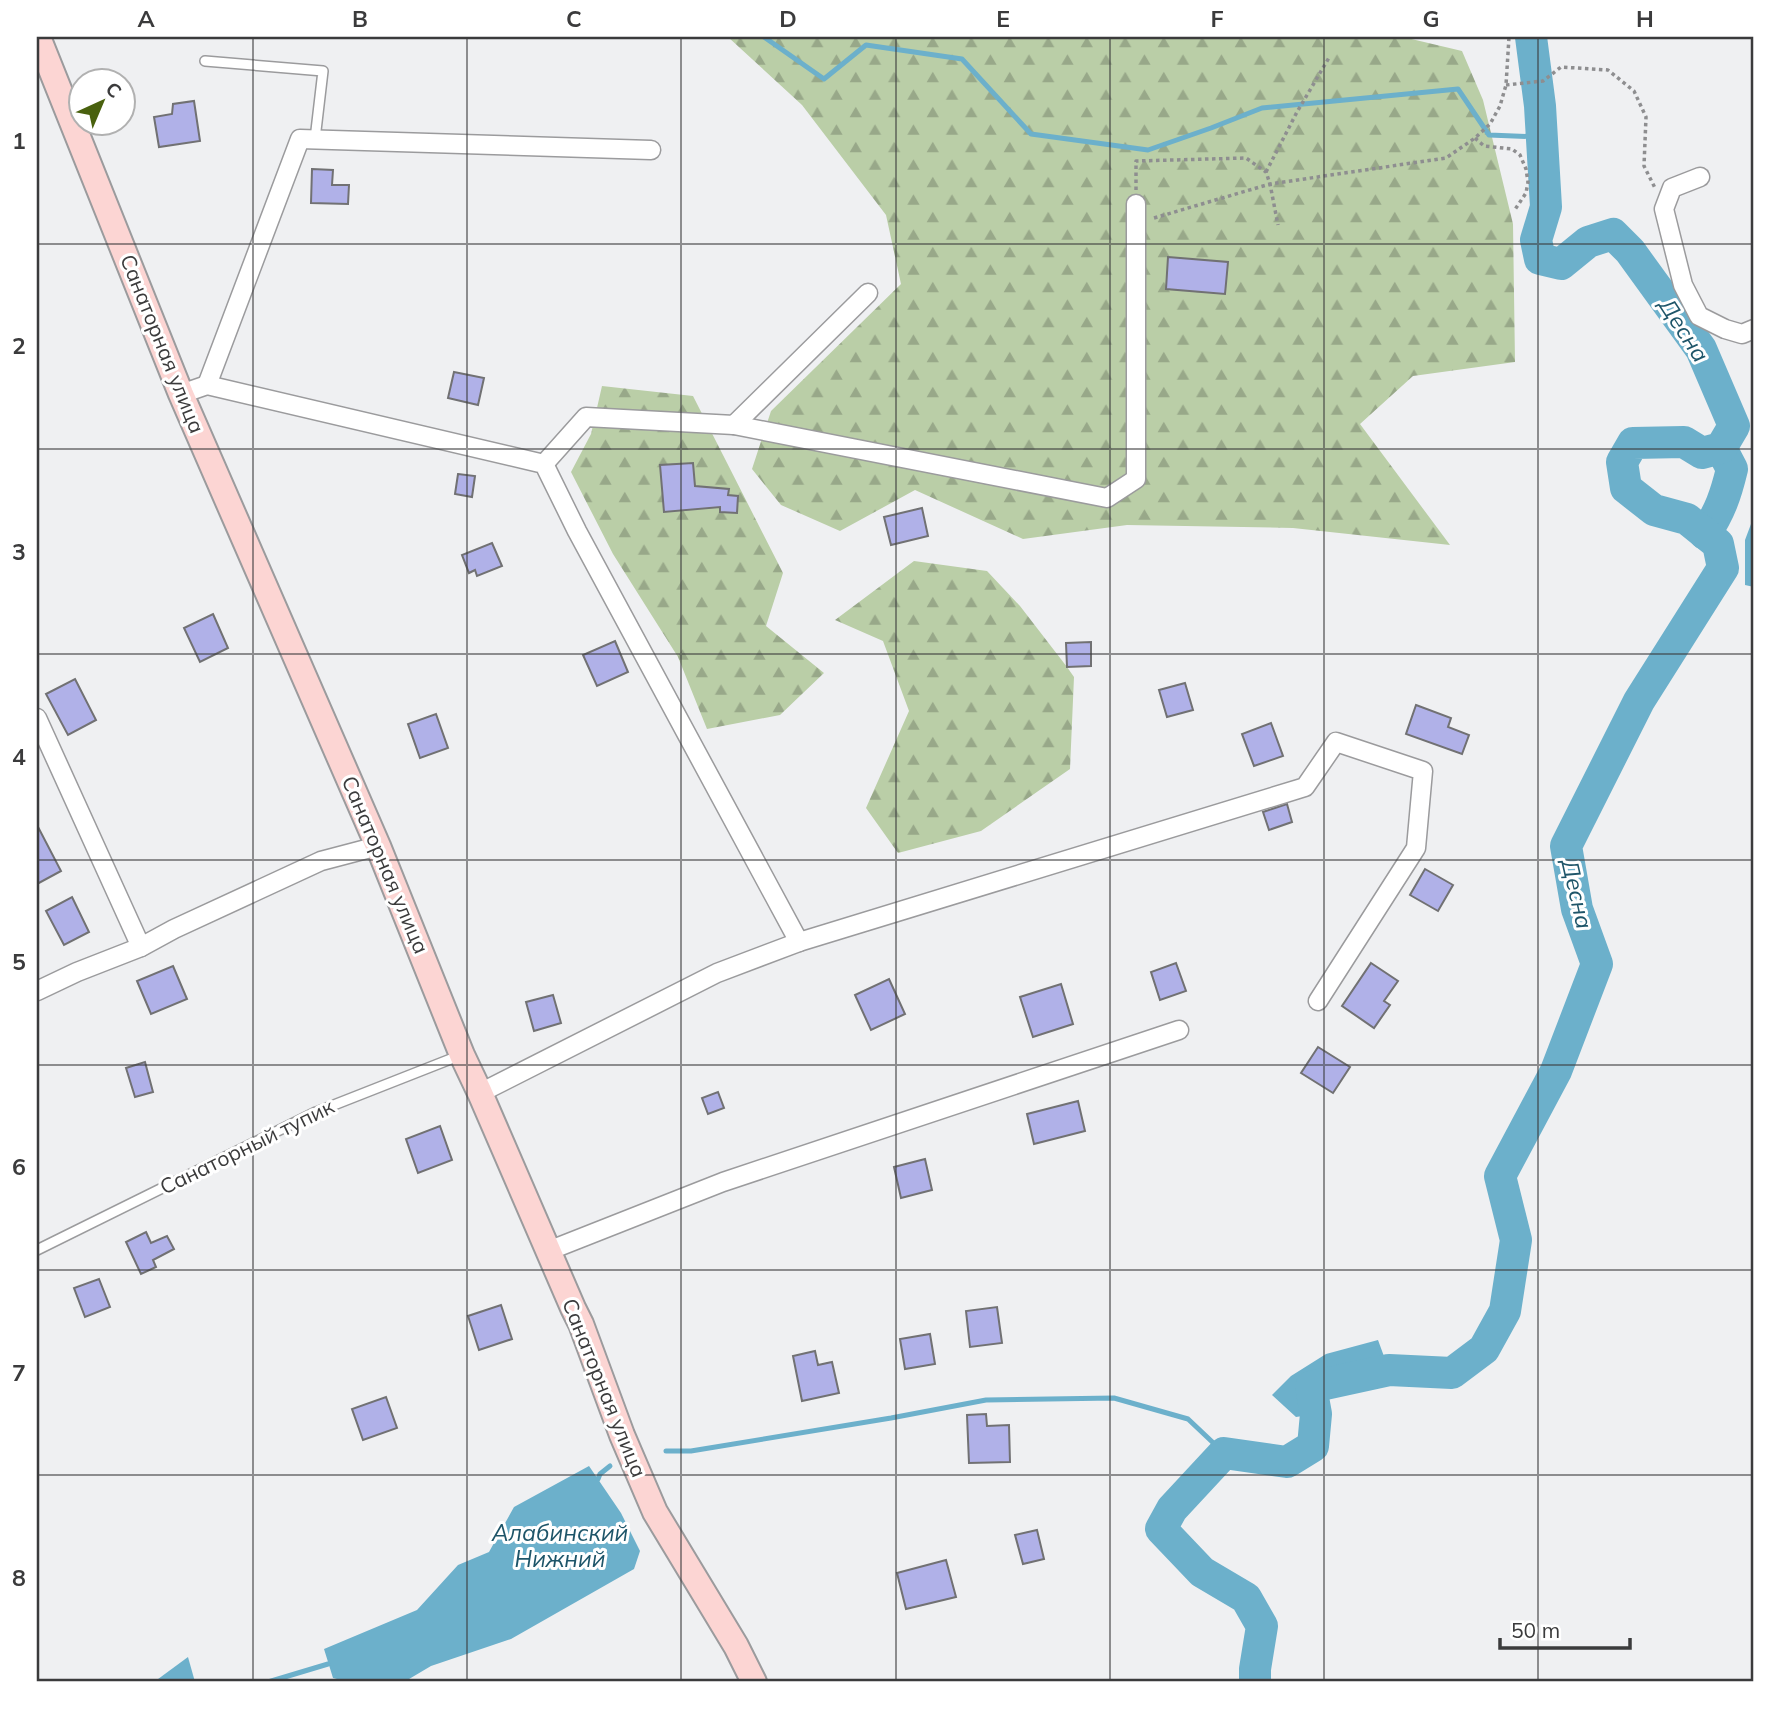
<svg xmlns="http://www.w3.org/2000/svg" width="1791" height="1719" viewBox="0 0 1791 1719" font-family="Mulish,sans-serif">
	<defs>
		<pattern id="forest-firs" width="22" height="20" patternUnits="userSpaceOnUse" patternTransform="scale(1.75)"><rect width="22" height="20" fill="#bacea7"/><path d="M5 1l3.5 6h-7zM16 11l3.5 6h-7z" fill="#98a889"/></pattern>
	</defs>
	<rect width="100%" height="100%" fill="#eff0f2"/>
	<g fill="url(#forest-firs)">
		<polygon points="728,37 1403,37 1462,51 1483,100 1513,224 1515,362 1413,376 1360,424 1450,545 1293,528 1127,525 1023,539 915,490 840,531 781,505 752,469 771,411 901,284 886,215 802,105"/>
		<polygon points="602,386 693,396 783,573 766,626 824,673 780,715 707,729 678,657 613,554 571,472 591,434"/>
		<polygon points="914,561 987,571 1020,606 1067,667 1074,677 1070,769 981,831 898,853 866,808 909,711 883,641 835,620"/>
	</g>
	<g fill="#6cb0cb">
		<polygon points="1754,516 1754,587 1745,585 1745,540"/>
		<polygon points="1378,1340 1389,1370 1311,1387 1316,1414 1296,1417 1272,1395 1291,1376 1326,1354"/>
		<polygon points="589,1466 621,1513 640,1551 634,1569 511,1639 431,1666 404,1682 349,1682 333,1678 324,1649 417,1610 458,1565 489,1552 514,1507"/>
		<polygon points="188,1657 195,1682 154,1682"/>
	</g>
	<g fill="none" stroke-linecap="round" stroke-linejoin="round">
		<g stroke="#6cb0cb" stroke-width="5">
			<polyline points="764,37 824,79 866,45 962,59 1031,134 1148,150 1211,128 1262,108 1458,89 1489,135 1542,137"/>
			<polyline points="666,1451 691,1451 891,1418 986,1400 1114,1398 1188,1419 1224,1453"/>
			<polyline points="598,1479 600,1474 610,1466"/>
			<polyline points="268,1682 328,1664"/>
		</g>
		<g stroke="#6cb0cb" stroke-width="32">
			<path d="M1705 534C1720 512 1726 494 1732 469L1721 448"/>
			<polyline points="1255,1682 1255,1669 1262,1626 1246,1598 1202,1572 1161,1529 1172,1509 1224,1453 1287,1462 1313,1446 1316,1414 1311,1387 1389,1370 1452,1373 1484,1349 1505,1311 1516,1240 1500,1176 1556,1071 1597,964 1577,909 1566,846 1639,701 1723,568 1718,544 1687,519 1654,510 1626,488 1622,462 1633,443 1684,442 1702,453 1721,448 1734,426 1701,349 1630,251 1613,234 1588,242 1561,264 1540,259 1536,240 1546,207 1540,106 1531,37"/>
		</g>
	</g>
	<g fill="#b0b1e8" stroke="#717173" stroke-width="2">
		<polygon points="194,101 200,141 159,147 154,117 172,114 173,104"/>
		<polygon points="312,169 333,170 332,185 349,185 348,204 311,203"/>
		<polygon points="1168,257 1228,262 1225,294 1166,289"/>
		<polygon points="454,372 484,378 478,405 448,398"/>
		<polygon points="693,463 695,486 729,489 728,495 738,496 737,513 720,512 720,507 664,512 660,465"/>
		<polygon points="458,474 475,476 472,497 455,494"/>
		<polygon points="922,508 928,536 891,545 884,517"/>
		<polygon points="492,543 502,566 477,576 475,570 469,573 462,555"/>
		<polygon points="213,614 228,648 200,662 184,628"/>
		<polygon points="615,641 628,672 597,686 583,655"/>
		<polygon points="1091,642 1091,666 1067,667 1066,643"/>
		<polygon points="75,679 96,720 68,735 46,694"/>
		<polygon points="1185,683 1193,710 1167,717 1159,690"/>
		<polygon points="1416,705 1451,718 1448,727 1469,735 1462,754 1406,734"/>
		<polygon points="436,714 448,748 420,758 408,724"/>
		<polygon points="1271,723 1283,756 1254,766 1242,734"/>
		<polygon points="1287,804 1292,822 1269,830 1263,812"/>
		<polygon points="37,825 61,871 37,884"/>
		<polygon points="1425,869 1453,885 1438,911 1410,895"/>
		<polygon points="72,897 89,932 64,945 46,911"/>
		<polygon points="1176,963 1186,991 1160,1000 1151,972"/>
		<polygon points="1371,963 1398,981 1384,1001 1390,1005 1374,1028 1342,1006"/>
		<polygon points="173,966 187,999 151,1014 137,981"/>
		<polygon points="889,979 905,1014 871,1030 855,995"/>
		<polygon points="1061,984 1073,1024 1033,1037 1020,997"/>
		<polygon points="553,995 561,1023 534,1031 526,1002"/>
		<polygon points="1318,1047 1350,1067 1333,1093 1301,1073"/>
		<polygon points="145,1062 153,1092 135,1097 126,1068"/>
		<polygon points="718,1092 724,1108 708,1114 702,1098"/>
		<polygon points="1078,1101 1085,1131 1034,1144 1027,1114"/>
		<polygon points="440,1126 452,1160 418,1173 406,1139"/>
		<polygon points="925,1159 932,1190 901,1198 894,1167"/>
		<polygon points="146,1232 151,1243 167,1236 174,1249 153,1260 156,1267 141,1274 126,1242"/>
		<polygon points="99,1279 110,1307 85,1317 74,1288"/>
		<polygon points="501,1305 512,1339 479,1350 468,1316"/>
		<polygon points="997,1307 1002,1343 970,1347 966,1311"/>
		<polygon points="930,1334 935,1364 905,1369 900,1339"/>
		<polygon points="815,1351 818,1365 832,1362 839,1393 802,1401 793,1356"/>
		<polygon points="386,1397 397,1428 363,1440 352,1409"/>
		<polygon points="986,1414 987,1426 1009,1425 1010,1462 969,1463 967,1415"/>
		<polygon points="1037,1530 1044,1559 1023,1564 1015,1535"/>
		<polygon points="946,1560 956,1597 906,1609 897,1573"/>
	</g>
	<g fill="none" stroke-linecap="round" stroke-linejoin="round">
		<g stroke="#9b9b9d" stroke-width="12">
			<g id="lane">
				<polyline points="205,61 323,71 315,139"/>
				<polyline points="37,1250 316,1112 461,1055"/>
			</g>
		</g>
		<g stroke="#9b9b9d" stroke-width="21">
			<g id="street">
				<polyline points="1700,177 1672,188 1664,209 1683,285 1699,316 1725,329 1742,334 1754,329"/>
				<polyline points="207,385 300,139 651,150"/>
				<polyline points="181,394 207,385 544,464 577,531 799,942"/>
				<polyline points="734,425 1107,498 1136,479 1136,204"/>
				<polyline points="544,464 586,417 734,425 868,293"/>
				<polyline points="37,718 141,947"/>
				<polyline points="37,991 77,972 141,947 174,929 321,861 378,846"/>
				<polyline points="480,1093 717,973 799,942 1305,787 1336,742 1423,771 1416,848 1318,1001"/>
				<polyline points="548,1251 723,1182 1179,1030"/>
			</g>
		</g>
		<g stroke="#9b9b9d" stroke-width="28">
			<polyline id="secondary" points="38,37 181,394 378,846 462,1055 480,1093 573,1308 581,1324 622,1435 655,1512 736,1646 754,1682"/>
		</g>
		<g stroke="#8e8e90" stroke-width="3.5" stroke-dasharray="3.5 3.5" stroke-linecap="butt">
			<polyline points="1506,85 1543,81 1561,67 1608,70 1634,91 1646,117 1644,166 1655,188"/>
			<polyline points="1475,138 1484,146 1512,149 1520,155 1526,169 1528,182 1526,193 1514,211"/>
			<polyline points="1266,172 1297,112 1330,56"/>
			<polyline points="1136,190 1136,161 1246,158 1266,172 1270,184 1278,225"/>
			<polyline points="1154,218 1270,184 1446,158 1475,138 1490,124 1500,106 1506,85 1509,37"/>
		</g>
		<use href="#lane" stroke="#fff" stroke-width="9"/>
		<use href="#street" stroke="#fff" stroke-width="18"/>
		<use href="#secondary" stroke="#fcd5d3" stroke-width="24"/>
	</g>
	<path fill="none" stroke="#3b3b3c" stroke-width="2" stroke-opacity="0.55" d="M253 37V1682M467 37V1682M681 37V1682M896 37V1682M1110 37V1682M1324 37V1682M1538 37V1682M37 244H1754M37 449H1754M37 654H1754M37 860H1754M37 1065H1754M37 1270H1754M37 1475H1754"/>
	<g text-anchor="middle" stroke-width="6" stroke-linejoin="round" paint-order="stroke">
		<g font-size="21" fill="#3b3b3c" stroke="#fff">
			<text transform="translate(162 344) rotate(68)" y="7">Санаторная улица</text>
			<text transform="translate(385 865) rotate(67)" y="7">Санаторная улица</text>
			<text transform="translate(247 1147) rotate(-26)" y="7">Санаторный тупик</text>
			<text transform="translate(604 1388) rotate(68)" y="7">Санаторная улица</text>
		</g>
		<g font-size="23" font-style="italic" fill="#1e5569" stroke="#fff">
			<text transform="translate(1684 330) rotate(57)" y="8">Десна</text>
			<text transform="translate(1577 894) rotate(77)" y="8">Десна</text>
			<text x="560" y="1541">Алабинский<tspan x="560" dy="26">Нижний</tspan></text>
		</g>
	</g>
	<rect width="1791" height="1719" fill="none" stroke="#ffffff" stroke-width="77"/>
	<g transform="translate(102 102) rotate(44)"><circle r="33" fill="#ffffff" stroke="#b1b1b1" stroke-width="2"/>
	<path d="M0-5L12 26L0 18L-12 26Z" fill="#49610e"/>
	<text y="-10" font-size="19" font-weight="bold" text-anchor="middle" fill="#3b3b3c">С</text>
	</g>
	<path d="M1500 1638v10h130v-10" fill="none" stroke="#3b3b3c" stroke-width="3.5"/>
	<text x="1511" y="1638" font-size="21" fill="#3b3b3c" stroke="#ffffff" stroke-width="5" paint-order="stroke">50 m</text>
	<rect x="38" y="38" width="1714" height="1642" fill="none" stroke="#3b3b3c" stroke-width="2.5"/>
	<g font-size="23" text-anchor="middle" font-weight="bold" fill="#3b3b3c">
		<text x="146" y="27">A</text>
		<text x="360" y="27">B</text>
		<text x="574" y="27">C</text>
		<text x="788" y="27">D</text>
		<text x="1003" y="27">E</text>
		<text x="1217" y="27">F</text>
		<text x="1431" y="27">G</text>
		<text x="1645" y="27">H</text>
		<text x="19" y="149">1</text>
		<text x="19" y="354">2</text>
		<text x="19" y="560">3</text>
		<text x="19" y="765">4</text>
		<text x="19" y="970">5</text>
		<text x="19" y="1175">6</text>
		<text x="19" y="1381">7</text>
		<text x="19" y="1586">8</text>
	</g>
</svg>
